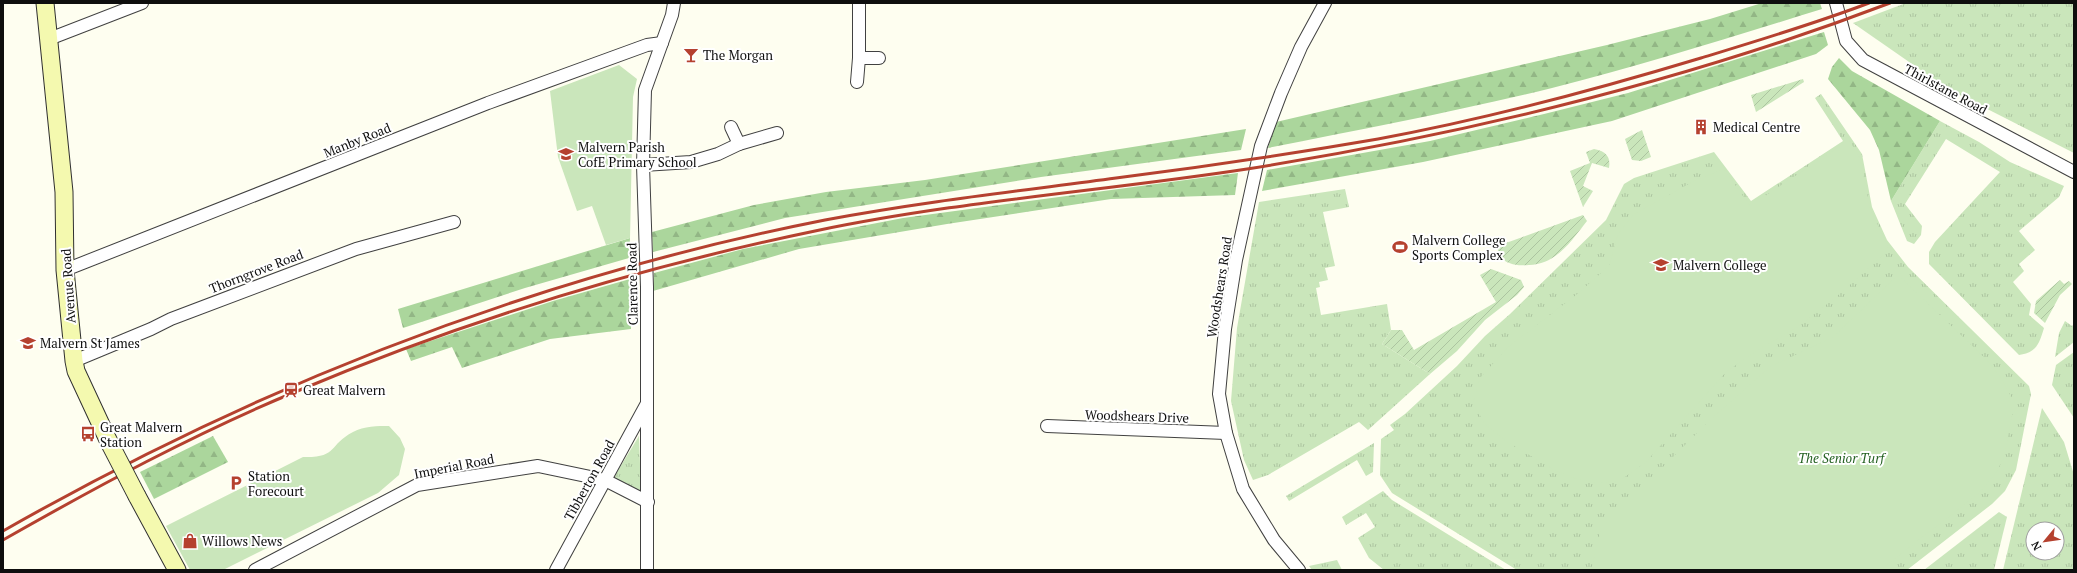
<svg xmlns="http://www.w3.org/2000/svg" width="2077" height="573" viewBox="0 0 2077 573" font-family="'PT Serif',serif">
	<defs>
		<pattern id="grass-tufts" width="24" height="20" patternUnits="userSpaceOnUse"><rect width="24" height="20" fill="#cae6bb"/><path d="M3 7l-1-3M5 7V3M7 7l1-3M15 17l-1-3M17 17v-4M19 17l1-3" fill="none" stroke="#acc4a0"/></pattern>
		<pattern id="forest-firs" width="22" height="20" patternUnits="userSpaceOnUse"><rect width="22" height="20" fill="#abd69c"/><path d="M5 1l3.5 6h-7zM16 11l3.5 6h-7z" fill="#92b685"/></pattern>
		<pattern id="garden-furrows" width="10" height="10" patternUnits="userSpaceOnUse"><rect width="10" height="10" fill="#cae6bb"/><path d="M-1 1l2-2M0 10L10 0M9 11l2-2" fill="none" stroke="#acc4a0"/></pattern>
	</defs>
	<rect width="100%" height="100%" fill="#fefef0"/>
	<g fill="url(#grass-tufts)" fill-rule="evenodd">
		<polygon points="1906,3 2074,3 2074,153 1948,89 1853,23"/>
		<polygon points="1821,94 1862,154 1872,207 1887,240 1908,267 2029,386 2031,394 2016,470 2005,491 1992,504 1907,570 1517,570 1392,493 1380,475 1381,439 1394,430 1390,425 1405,414 1457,366 1485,336 1510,314 1606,220 1624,184 1634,178 1714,152 1751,201 1843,141 1815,98"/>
		<path d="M1940 121 1979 142 2010 162 2064 186 2059 197 2019 231 2035 250 2019 264 2024 271 2013 282 2031 304 2029 315 2044 328C2039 344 2037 352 2019 355L1929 264V252L1935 242 2000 172 1946 139 1905 204 1922 226 1921 235 1914 244 1907 241 1891 201Z"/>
		<polygon points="1345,189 1349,207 1323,212 1335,266 1325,268 1328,280 1319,282 1320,287 1316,288 1321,315 1387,304 1391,330 1382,344 1430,374 1368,430 1359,422 1268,475 1253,480 1244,460 1231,401 1237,328 1259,202"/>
		<polygon points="2065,321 2072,326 2074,324 2074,342 2055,357 2059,333"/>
		<polygon points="2074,352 2074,418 2052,385 2056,365"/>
		<path d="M2042 408 2064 442 2074 475V570H2003ZM2033 529H2057V553H2033Z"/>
		<polygon points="639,436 641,492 614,477"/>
		<polygon points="1374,443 1373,472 1366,476 1357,460 1289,501 1286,496"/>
		<polygon points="1383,491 1392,500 1506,570 1384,570 1369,558 1358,538 1375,527 1366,513 1346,525 1342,517"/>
		<polygon points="1999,512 2007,517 1994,570 1924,570"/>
		<polygon points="1337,560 1342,570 1312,570 1309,566"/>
	</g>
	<g fill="url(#forest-firs)">
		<path d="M1762 3H1820L1822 9C1732 37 1643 65 1552 88 1458 111 1363 129 1268 148L1276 122 1607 45 1710 19Z"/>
		<polygon points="1824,32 1828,45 1816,54 1612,121 1423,162 1262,191 1267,170 1430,141 1544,114 1628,93"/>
		<polygon points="1839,58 1852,71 1940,121 1891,201 1879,150 1870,130 1828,79 1832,67"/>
		<polygon points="1246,129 1241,150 1041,177 785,218 653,252 652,232 754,205 826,192 925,180"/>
		<polygon points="1238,173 1235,195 1111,199 947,224 799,249 653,291 654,273 743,249 903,218"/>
		<polygon points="630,238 629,258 525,288 403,328 398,309"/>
		<polygon points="630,279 631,329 550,339 462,368 452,347 411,361 406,349 553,301"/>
		<polygon points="213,436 228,462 154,499 140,472"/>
	</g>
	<g fill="#cae6bb">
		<polygon points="619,65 637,79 633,97 630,238 606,245 592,206 577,211 558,157 550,91"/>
		<polygon points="1849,140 1860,158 1870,208 1889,250 1836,297 1796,328 1761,348 1726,372 1645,463 1619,481 1598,483 1577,479 1556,471 1506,441 1485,424 1473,403 1480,378 1508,347 1576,295 1609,266 1618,234 1634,214 1696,180 1724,169 1750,206"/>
		<polygon points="1898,275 1986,359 2002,379 2012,399 2012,416 2004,458 1995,474 1978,494 1880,570 1593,570 1592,566 1601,529 1711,419 1770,367 1833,337"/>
		<path d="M389 426 400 438 405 449 399 475 378 493 223 570H190L166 526 303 457C338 458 328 445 353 432 364 426 378 426 389 426Z"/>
	</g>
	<g fill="url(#garden-furrows)">
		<polygon points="1803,79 1804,82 1756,112 1751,95"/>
		<polygon points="1642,130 1651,157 1641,161 1632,160 1625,139"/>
		<path d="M1594 149C1606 151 1611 157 1609 168L1592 163 1583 186 1593 191 1583 207 1570 171 1590 163 1586 152Z"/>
		<path d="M1583 215 1587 221C1571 241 1557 264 1529 265 1516 266 1509 265 1498 256V249L1506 243Z"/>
		<polygon points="1491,269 1521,280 1524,287 1517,295 1485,320 1457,351 1430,374 1382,344 1391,330 1402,330 1414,350 1496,302 1480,275"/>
		<polygon points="2060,280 2064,284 2069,281 2072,284 2060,295 2045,323 2034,313 2036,301"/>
	</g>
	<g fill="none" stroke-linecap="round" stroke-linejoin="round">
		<g stroke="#414141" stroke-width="14">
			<g id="street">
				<polyline points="1836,3 1846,41 1863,60 2074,172"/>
				<polyline points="49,39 142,3"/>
				<polyline points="859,58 879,58"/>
				<polyline points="857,82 859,58 859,3"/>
				<polyline points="731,127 739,144"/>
				<polyline points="643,165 691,162 718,154 739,144 777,133"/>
				<polyline points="65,270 488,103 647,45 662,43"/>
				<polyline points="74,361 151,329 171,319 356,249 454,222"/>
				<polyline points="1047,426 1226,433"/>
				<polyline points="255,570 417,485 538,466 605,480 648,502"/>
				<polyline points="556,570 646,405"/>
				<polyline points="647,570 647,287 643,165 645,90 672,15 674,3"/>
				<polyline points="1299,570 1274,540 1243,489 1226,433 1219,394 1225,329 1236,260 1261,146 1281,93 1301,47 1325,3"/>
			</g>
		</g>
		<g stroke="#303030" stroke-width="19">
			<g id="secondary">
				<polyline points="45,3 64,192 65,270 74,361 76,371 109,442"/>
				<polyline points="137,496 177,570"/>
			</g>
		</g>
		<use href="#street" stroke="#fff" stroke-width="12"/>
		<use href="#secondary" stroke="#f4f9af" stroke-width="17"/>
		<g stroke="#b5412f" stroke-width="3">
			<path d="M3 531C259 385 536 277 825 220 921 202 1019 191 1116 178 1203 167 1291 154 1378 139 1487 119 1595 90 1701 58 1757 41 1814 24 1869 3"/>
			<path d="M3 540C98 486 194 434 295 392 463 321 637 268 815 231 958 201 1104 191 1247 169 1466 134 1683 82 1890 3"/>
		</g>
		<g stroke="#303030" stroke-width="19" stroke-linecap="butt">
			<polyline id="secondary-bridge" points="109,442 137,496"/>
		</g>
		<use href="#secondary-bridge" stroke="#f4f9af" stroke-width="17"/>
	</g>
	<defs>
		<g id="bar-bare" transform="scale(1.2)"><path d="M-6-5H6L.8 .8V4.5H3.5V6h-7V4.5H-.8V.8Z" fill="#b5412f" stroke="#fff" stroke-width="2.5" paint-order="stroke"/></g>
		<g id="building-bare" transform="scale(1.2)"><path d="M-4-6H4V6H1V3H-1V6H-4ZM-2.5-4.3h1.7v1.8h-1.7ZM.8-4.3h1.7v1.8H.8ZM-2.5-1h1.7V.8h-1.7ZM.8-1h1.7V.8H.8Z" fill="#b5412f" stroke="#fff" stroke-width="2.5" paint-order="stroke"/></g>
		<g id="school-bare" transform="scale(1.2)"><path d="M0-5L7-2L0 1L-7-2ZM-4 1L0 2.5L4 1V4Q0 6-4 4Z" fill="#b5412f" stroke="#fff" stroke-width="2.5" paint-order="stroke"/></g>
		<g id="stadium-bare" transform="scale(1.2)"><path d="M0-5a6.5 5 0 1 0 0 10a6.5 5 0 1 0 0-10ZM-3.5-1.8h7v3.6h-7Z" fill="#b5412f" stroke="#fff" stroke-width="2.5" paint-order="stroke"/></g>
		<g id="station-bare" transform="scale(1.2)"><path d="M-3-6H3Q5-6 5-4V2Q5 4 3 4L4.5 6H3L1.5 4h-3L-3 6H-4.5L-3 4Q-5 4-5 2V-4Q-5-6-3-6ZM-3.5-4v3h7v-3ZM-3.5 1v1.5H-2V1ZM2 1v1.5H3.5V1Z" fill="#b5412f" stroke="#fff" stroke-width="2.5" paint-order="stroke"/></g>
		<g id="bus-bare" transform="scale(1.2)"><path d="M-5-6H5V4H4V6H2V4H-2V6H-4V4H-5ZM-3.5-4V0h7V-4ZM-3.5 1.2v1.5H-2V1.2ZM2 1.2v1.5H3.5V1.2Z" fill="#b5412f" stroke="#fff" stroke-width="2.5" paint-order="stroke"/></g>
		<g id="parking-bare" transform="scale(1.2)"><path d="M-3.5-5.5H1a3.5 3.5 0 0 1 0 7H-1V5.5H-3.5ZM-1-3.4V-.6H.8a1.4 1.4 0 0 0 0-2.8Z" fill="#b5412f" stroke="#fff" stroke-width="2.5" paint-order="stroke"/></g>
		<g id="shop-bare" transform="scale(1.2)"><path d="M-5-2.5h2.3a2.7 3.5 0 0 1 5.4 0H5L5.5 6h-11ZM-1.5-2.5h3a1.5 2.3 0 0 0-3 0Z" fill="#b5412f" stroke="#fff" stroke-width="2.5" paint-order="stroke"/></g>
	</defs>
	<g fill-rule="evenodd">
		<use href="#bar-bare" x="691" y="55"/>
		<use href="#building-bare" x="1701" y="127"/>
		<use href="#school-bare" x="566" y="154"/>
		<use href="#stadium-bare" x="1400" y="247"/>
		<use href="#school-bare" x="1661" y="265"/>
		<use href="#school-bare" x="28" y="343"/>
		<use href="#station-bare" x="291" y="390"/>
		<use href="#bus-bare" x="88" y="434"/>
		<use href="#parking-bare" x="236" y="483"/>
		<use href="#shop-bare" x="190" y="541"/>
	</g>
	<g text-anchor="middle" stroke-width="4" stroke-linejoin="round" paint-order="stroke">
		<g font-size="13" fill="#0e0e0e" stroke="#fff" text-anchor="start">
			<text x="703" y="60">The Morgan</text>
			<text x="1713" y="132">Medical Centre</text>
			<text x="578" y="152">Malvern Parish<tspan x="578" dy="15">CofE Primary School</tspan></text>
			<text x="1412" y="245">Malvern College<tspan x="1412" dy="15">Sports Complex</tspan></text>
			<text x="1673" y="270">Malvern College</text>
			<text x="40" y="348">Malvern St James</text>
			<text x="303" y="395">Great Malvern</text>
			<text x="100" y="432">Great Malvern<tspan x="100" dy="15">Station</tspan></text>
			<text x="248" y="481">Station<tspan x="248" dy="15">Forecourt</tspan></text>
			<text x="202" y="546">Willows News</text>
		</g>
		<g font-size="13" fill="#0e0e0e" stroke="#fff">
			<text transform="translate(1946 89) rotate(28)" y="5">Thirlstane Road</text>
			<text transform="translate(357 140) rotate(-22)" y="5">Manby Road</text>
			<text transform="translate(256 271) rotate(-21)" y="5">Thorngrove Road</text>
			<text transform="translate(632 284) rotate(-91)" y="5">Clarence Road</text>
			<text transform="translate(68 286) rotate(-94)" y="5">Avenue Road</text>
			<text transform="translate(1219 287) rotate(-81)" y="5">Woodshears Road</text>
			<text transform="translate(1137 416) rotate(2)" y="5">Woodshears Drive</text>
			<text transform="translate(454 466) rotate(-11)" y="5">Imperial Road</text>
			<text transform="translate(589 480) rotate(-61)" y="5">Tibberton Road</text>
		</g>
		<g font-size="13" font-style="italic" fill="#246122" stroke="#fff">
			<text x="1841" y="463">The Senior Turf</text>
		</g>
	</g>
	<rect width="2077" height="573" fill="none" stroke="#0e0e0e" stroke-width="8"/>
	<g transform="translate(2045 541) rotate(241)"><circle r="19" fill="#ffffff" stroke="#9f9f9f"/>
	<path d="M0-3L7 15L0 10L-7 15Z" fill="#b5412f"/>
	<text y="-6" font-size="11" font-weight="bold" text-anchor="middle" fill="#0e0e0e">N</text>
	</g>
</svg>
